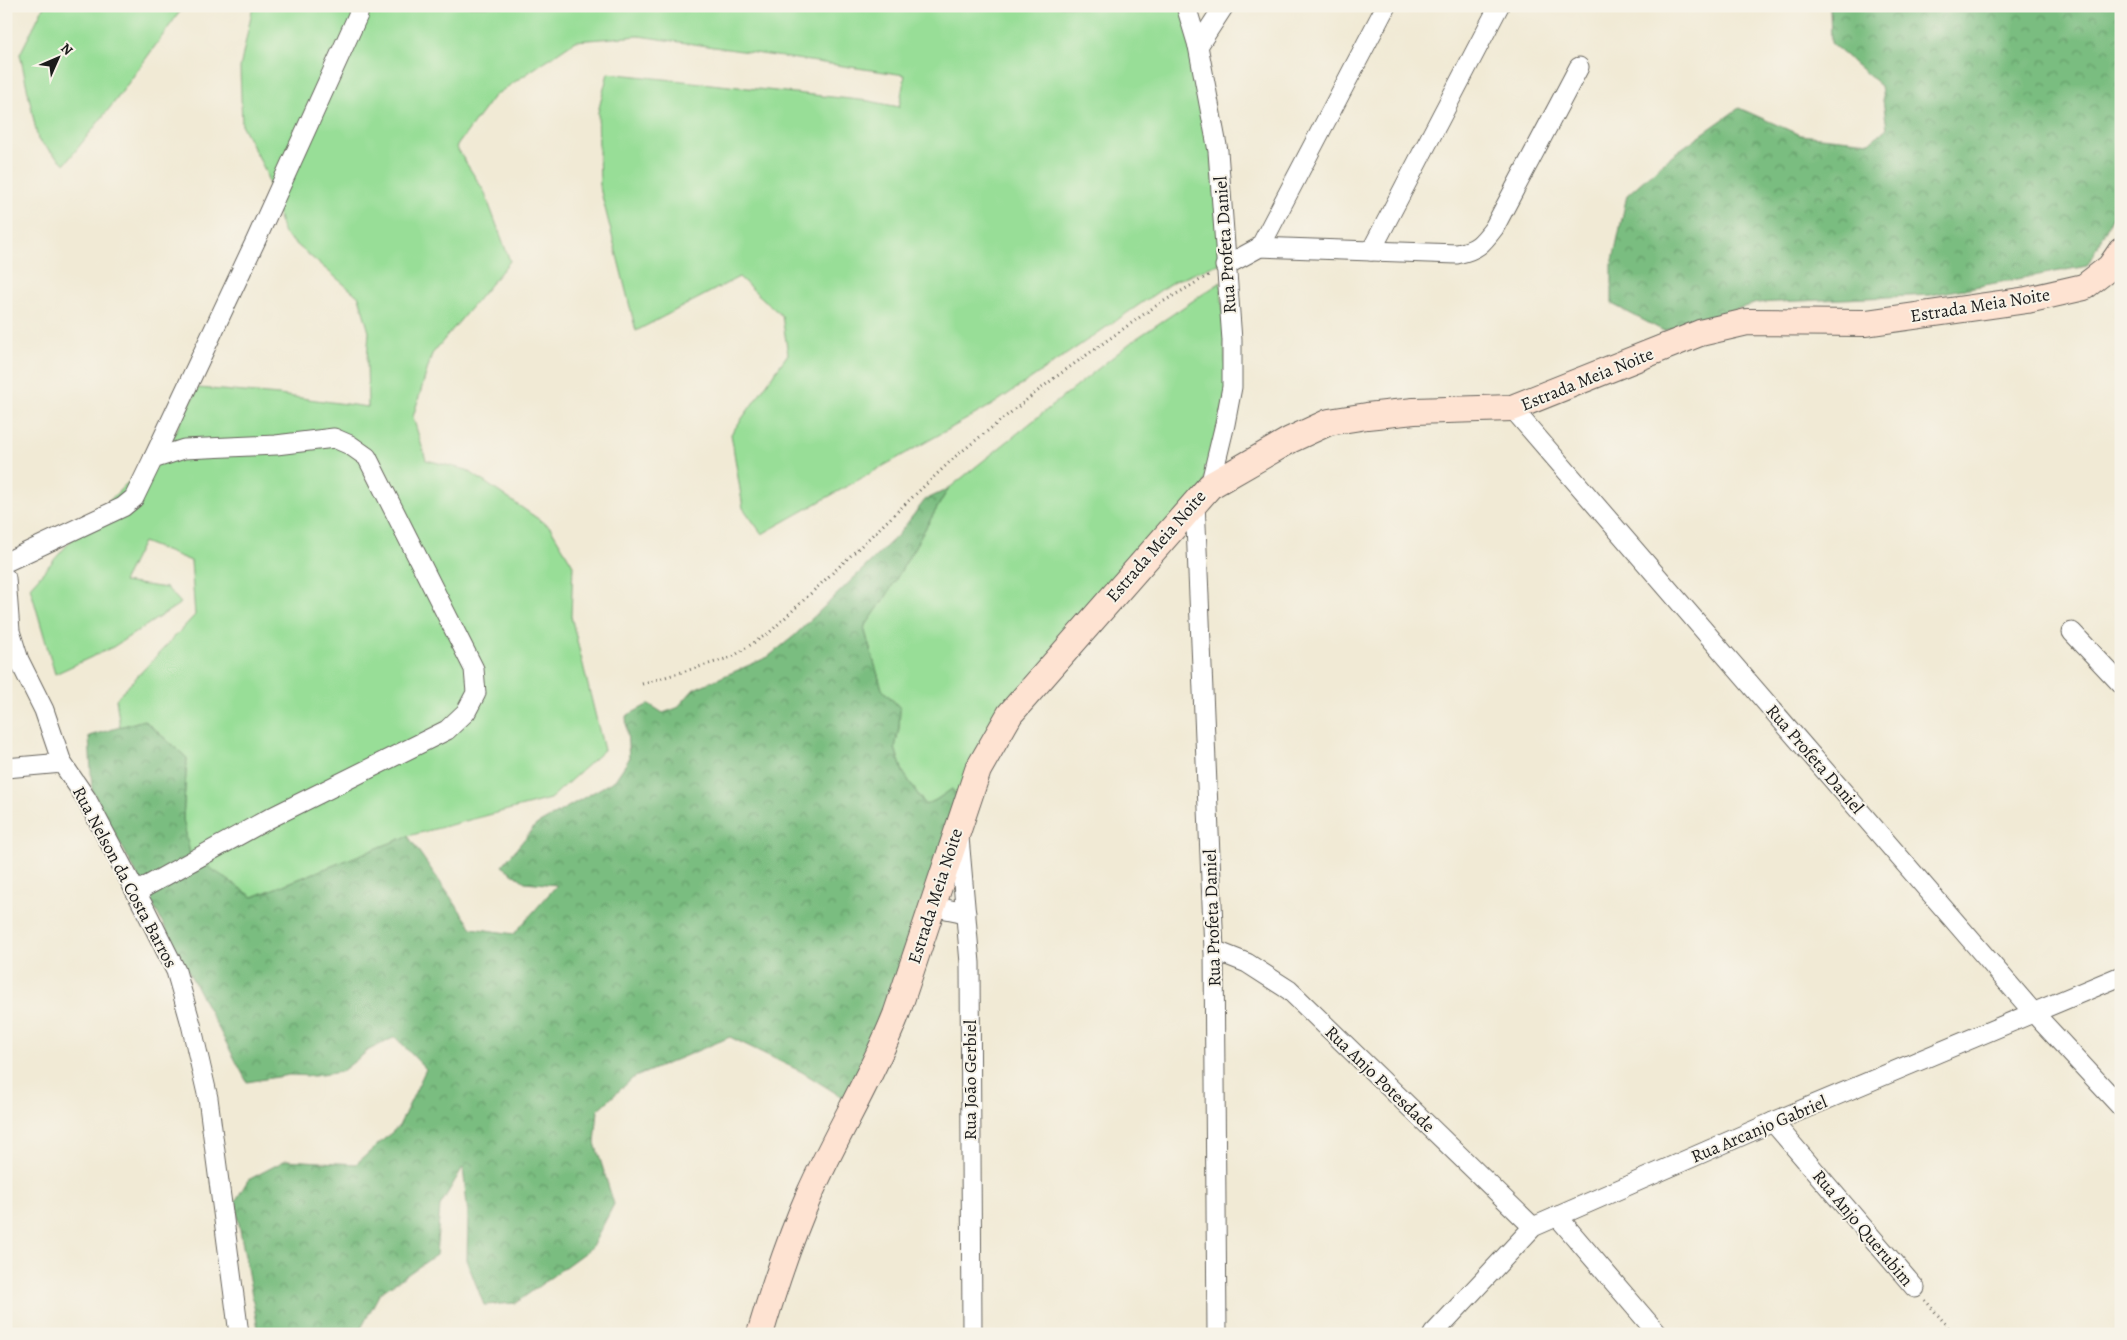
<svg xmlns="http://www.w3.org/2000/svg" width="2127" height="1340" viewBox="0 0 2127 1340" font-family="Alegreya,serif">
	<defs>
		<pattern id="forest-crowns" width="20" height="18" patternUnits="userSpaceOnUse" patternTransform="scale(1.25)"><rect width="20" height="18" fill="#7abd80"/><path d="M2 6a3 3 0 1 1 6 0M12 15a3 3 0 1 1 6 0" fill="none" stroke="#639968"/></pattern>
	</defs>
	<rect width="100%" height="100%" fill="#f7f3e8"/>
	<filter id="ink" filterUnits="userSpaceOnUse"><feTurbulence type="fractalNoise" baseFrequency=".02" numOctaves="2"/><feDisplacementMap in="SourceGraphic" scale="10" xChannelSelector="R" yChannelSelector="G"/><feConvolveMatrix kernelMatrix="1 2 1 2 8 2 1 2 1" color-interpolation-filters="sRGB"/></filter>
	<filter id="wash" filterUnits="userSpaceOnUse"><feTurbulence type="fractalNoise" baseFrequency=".0096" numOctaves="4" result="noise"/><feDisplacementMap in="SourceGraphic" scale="20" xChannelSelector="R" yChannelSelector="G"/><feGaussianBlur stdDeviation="1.12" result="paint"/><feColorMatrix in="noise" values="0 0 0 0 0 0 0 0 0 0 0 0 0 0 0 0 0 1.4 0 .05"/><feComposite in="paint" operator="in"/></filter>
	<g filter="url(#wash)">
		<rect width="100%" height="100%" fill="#f1ead5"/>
		<g fill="#98de97" stroke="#5a7d5a">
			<polygon points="44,6 184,6 116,100 65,164 38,140 20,54"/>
			<polygon points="253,6 1182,6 1207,100 1221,263 1174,281 992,405 762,534 743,508 731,434 788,354 782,316 739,277 636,331 600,188 598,112 608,73 869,101 899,107 905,75 639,36 575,41 494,96 456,147 484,191 510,261 432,354 413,417 426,460 467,470 550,527 573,565 571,616 604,750 550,799 408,836 253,897 190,855 183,819 187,758 144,720 120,727 116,699 195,615 191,561 143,542 123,582 167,588 181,603 113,647 55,674 30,587 83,527 124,486 165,452 198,388 279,395 368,407 367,360 369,332 359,297 284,234 265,170 242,126 240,68"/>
			<polygon points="1221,282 1227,391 1204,485 996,724 961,802 952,789 936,800 925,805 903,772 895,748 899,728 900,708 882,689 864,628 887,595 948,489 1134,340"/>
		</g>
		<g fill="url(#forest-crowns)" stroke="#4b6c4e">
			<polygon points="1830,6 2121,6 2121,209 2113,216 2087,266 1931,295 1757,303 1664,331 1612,304 1612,265 1627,195 1671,156 1739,108 1800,135 1870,142 1887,128 1881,86 1831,43"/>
			<polygon points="948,489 887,595 864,628 882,689 900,708 899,728 895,748 903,772 925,805 936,800 952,789 961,802 893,1012 847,1100 802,1072 730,1037 633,1078 598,1110 595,1143 614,1204 592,1247 516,1303 484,1305 467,1261 468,1215 463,1167 440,1206 436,1255 380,1293 358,1334 259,1334 235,1202 248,1180 286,1160 356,1164 399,1126 426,1069 395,1037 369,1050 341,1072 314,1076 289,1075 247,1082 92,790 89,736 144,720 187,758 183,819 190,854 253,897 408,836 472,928 514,934 557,885 525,882 502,866 536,825 615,780 629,759 626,716 649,704 663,713 677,708 694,689 768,657 794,636 897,536 925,500"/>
		</g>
	</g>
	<g filter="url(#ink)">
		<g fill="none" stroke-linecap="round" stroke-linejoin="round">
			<g stroke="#67645d" stroke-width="21">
				<g id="street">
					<polyline points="1186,6 1198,46 1218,151 1232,340 1232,387 1225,424 1210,486"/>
					<polyline points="1198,46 1224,6"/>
					<polyline points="1260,247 1386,6"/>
					<polyline points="1371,251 1499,6"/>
					<path d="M1225 266 1260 247 1457 254C1477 250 1482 244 1494 228L1579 67"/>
					<polyline points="1512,408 2033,1012 2121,1107"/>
					<polyline points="153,459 256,240 358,15"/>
					<polyline points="1195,502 1214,950 1217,1334"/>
					<polyline points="6,562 123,507 134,498 153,459 184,449 276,445 334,438 350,445 367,457 474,669 476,693 466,712 447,730 270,818 136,892"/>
					<polyline points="6,578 10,631 19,660 44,710 62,763 86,798 147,913 176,971 191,1024 208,1098 239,1334"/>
					<polyline points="2072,632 2121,684"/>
					<polyline points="6,768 62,763"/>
					<polyline points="959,837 970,963 972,1334"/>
					<polyline points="931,906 966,913"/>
					<polyline points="1214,950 1247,963 1289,990 1533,1227"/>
					<polyline points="1773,1122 1915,1288"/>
					<polyline points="1557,1216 1658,1334"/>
					<polyline points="1433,1334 1533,1227 1773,1122 2121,976"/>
				</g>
			</g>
			<g stroke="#67645d" stroke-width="28">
				<path id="secondary" d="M760 1334C774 1287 790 1238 810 1193 837 1133 872 1076 896 1015L978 770 1010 714 1210 486 1290 440 1329 422 1367 416 1414 411 1512 408 1700 333 1747 322 1866 323 2027 300 2084 287 2110 267 2121 251"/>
			</g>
			<g stroke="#67645d" stroke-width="3" stroke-dasharray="1 4" stroke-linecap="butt">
				<polyline points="642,684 732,657 770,632 956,456 1053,379 1154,307 1209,275"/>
				<polyline points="1925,1300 1954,1334"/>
			</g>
			<use href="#street" stroke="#fff" stroke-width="19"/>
			<use href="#secondary" stroke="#fee3d2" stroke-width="26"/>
		</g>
	</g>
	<g text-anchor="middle" stroke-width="4" stroke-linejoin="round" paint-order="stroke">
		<g font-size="18" fill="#1c1c1c" stroke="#f7f3e8">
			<text transform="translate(1225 245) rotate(-94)" y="6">Rua Profeta Daniel</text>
			<text transform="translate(1980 305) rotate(-9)" y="6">Estrada Meia Noite</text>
			<text transform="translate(1587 379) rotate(-22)" y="6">Estrada Meia Noite</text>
			<text transform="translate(1156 546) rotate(-49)" y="6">Estrada Meia Noite</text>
			<text transform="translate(1815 759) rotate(49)" y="6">Rua Profeta Daniel</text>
			<text transform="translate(125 877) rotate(62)" y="6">Rua Nelson da Costa Barros</text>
			<text transform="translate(935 896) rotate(-72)" y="6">Estrada Meia Noite</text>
			<text transform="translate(1212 918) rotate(-92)" y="6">Rua Profeta Daniel</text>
			<text transform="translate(1380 1079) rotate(44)" y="6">Rua Anjo Potesdade</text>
			<text transform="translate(970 1080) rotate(-90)" y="6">Rua João Gerbiel</text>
			<text transform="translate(1759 1129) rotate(-23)" y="6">Rua Arcanjo Gabriel</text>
			<text transform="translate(1863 1228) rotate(50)" y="6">Rua Anjo Querubim</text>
		</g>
	</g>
	<rect width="2127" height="1340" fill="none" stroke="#f7f3e8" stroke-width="25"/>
	<g transform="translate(58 58) rotate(45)" stroke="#f7f3e8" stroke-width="4" paint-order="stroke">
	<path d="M0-4L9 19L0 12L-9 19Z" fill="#1c1c1c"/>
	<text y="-8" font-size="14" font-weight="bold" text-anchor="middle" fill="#1c1c1c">N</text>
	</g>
</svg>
